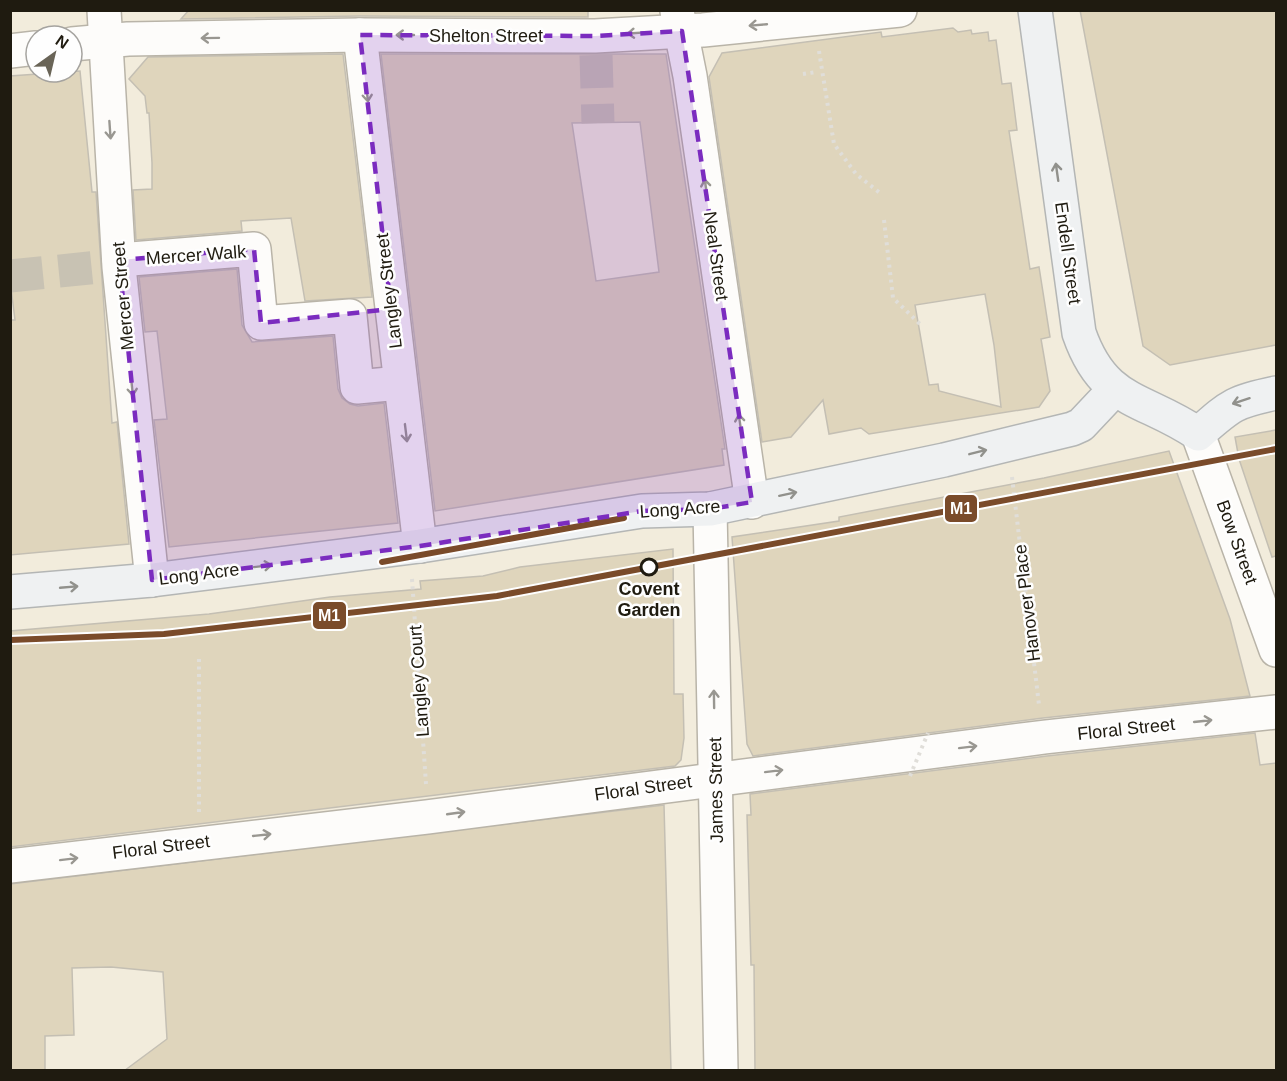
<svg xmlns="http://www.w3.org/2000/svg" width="1287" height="1081" viewBox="0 0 1287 1081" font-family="Arial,sans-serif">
	<rect width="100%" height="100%" fill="#f2ecdc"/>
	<g fill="#dfd5bc" stroke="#c4bfb3" stroke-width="1.5" fill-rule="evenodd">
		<polygon points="189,10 588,10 588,17 360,16 181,19"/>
		<polygon points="1080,10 1276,10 1276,345 1170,365 1143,346"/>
		<path d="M953 28 958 32 971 30 972 34 988 32 989 41 996 40 1002 84 1011 83 1017 130 1009 131 1030 269 1039 267 1050 337 1041 339 1050 391 1039 407 869 434 861 428 829 434 823 400 791 437 762 442 709 77 722 53 881 32 882 37ZM985 294 994 345 1001 407 939 391 938 384 929 385 915 305Z"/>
		<polygon points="343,54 372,297 305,301 291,218 241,221 242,231 136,240 133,190 152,189 152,163 149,113 147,113 145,96 129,79 148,57"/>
		<path d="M381 54H666L725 449H722L724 465 435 511ZM640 122 659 272 596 281 572 123Z"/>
		<polygon points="80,71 92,192 96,192 112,423 117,422 129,544 10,555 10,320 15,320 10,280 10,76"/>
		<polygon points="237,269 242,325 252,342 333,336 338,389 342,398 350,404 358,406 384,403 398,523 169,547 154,420 167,419 157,331 145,332 139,277"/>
		<polygon points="1276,430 1276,556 1272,557 1239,459 1235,437"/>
		<polygon points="1169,451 1230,619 1250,696 1043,718 753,756 747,744 732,537 839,521 839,517 1044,478"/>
		<polygon points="673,549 674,694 683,694 684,738 681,760 675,766 10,847 10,631 209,614 330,597 421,589 420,581 483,576 520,567"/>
		<polygon points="1255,733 1260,765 1276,763 1276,1071 755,1071 754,965 751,965 747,815 751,815 750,794 1047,756"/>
		<polygon points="664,805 671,1071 124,1071 167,1039 163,972 111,967 72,968 74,1035 45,1036 45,1071 10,1071 10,884"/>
	</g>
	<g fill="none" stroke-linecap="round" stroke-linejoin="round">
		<g stroke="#c8c2b3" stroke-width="33" stroke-dasharray="33 16" stroke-linecap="butt">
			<polyline points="596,55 598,123"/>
			<polyline points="10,276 99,267"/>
		</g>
		<g stroke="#b9b4a8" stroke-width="36">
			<g id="minor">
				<polyline points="104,10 119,267 152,580"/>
				<polyline points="677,11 690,76 752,502"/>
				<polyline points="360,35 420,546"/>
				<polyline points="72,44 128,39 360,35 595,36 703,30 900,10"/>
				<polyline points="10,51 36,48"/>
				<polyline points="119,260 254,249 261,323 350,316 357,387 400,383"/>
				<polyline points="1198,434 1276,650"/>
				<polyline points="710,509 721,1070"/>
				<polyline points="10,866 427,817 1045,737 1276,712"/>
			</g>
		</g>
		<g stroke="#b4b6b5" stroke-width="36">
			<g id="major">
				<path d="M1035 10 1079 333C1104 405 1144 397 1198 434 1231 405 1233 402 1276 393"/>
				<polyline points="10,592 152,580 420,546 642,511 710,509 944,460 1072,429 1081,425 1114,390"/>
			</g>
		</g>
		<g stroke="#e0ded9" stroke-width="4" stroke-dasharray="3 4.5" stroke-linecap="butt">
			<polyline points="819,51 834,144 856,174 880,193"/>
			<polyline points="803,74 816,72"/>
			<polyline points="884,220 893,298 922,326"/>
			<polyline points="1012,477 1039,705"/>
			<polyline points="412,579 426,784"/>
			<polyline points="199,659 199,812"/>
		</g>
		<use href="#minor" stroke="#fdfcfa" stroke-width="33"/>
		<use href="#major" stroke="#eff1f2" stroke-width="33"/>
		<polyline stroke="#e0ded9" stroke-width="4" stroke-dasharray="3 4.5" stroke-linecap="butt" points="910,776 928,733"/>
		<g stroke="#fefefe" stroke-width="10">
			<g id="metro-1">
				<polyline points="382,562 624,518"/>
				<polyline points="10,640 164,634 497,596 1276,449"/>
			</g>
		</g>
		<use href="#metro-1" stroke="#7a4b2a" stroke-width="6"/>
	</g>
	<defs><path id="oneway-shaft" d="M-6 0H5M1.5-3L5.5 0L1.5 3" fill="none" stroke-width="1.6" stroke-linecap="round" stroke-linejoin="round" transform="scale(1.5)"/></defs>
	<g stroke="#999791">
		<use href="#oneway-shaft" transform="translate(758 25) rotate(175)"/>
		<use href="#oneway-shaft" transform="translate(636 33) rotate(176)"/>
		<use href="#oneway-shaft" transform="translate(405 35) rotate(-180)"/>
		<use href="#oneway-shaft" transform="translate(210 38) rotate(179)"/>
		<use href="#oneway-shaft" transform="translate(367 93) rotate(84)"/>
		<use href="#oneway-shaft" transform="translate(110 130) rotate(86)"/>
		<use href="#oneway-shaft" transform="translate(706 188) rotate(-98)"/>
		<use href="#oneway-shaft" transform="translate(132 387) rotate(84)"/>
		<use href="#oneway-shaft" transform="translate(740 423) rotate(-98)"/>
		<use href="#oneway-shaft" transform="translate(406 433) rotate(83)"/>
		<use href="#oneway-shaft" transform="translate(714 699) rotate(-91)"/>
		<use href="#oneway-shaft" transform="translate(1203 721) rotate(-6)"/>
		<use href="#oneway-shaft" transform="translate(968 747) rotate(-7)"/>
		<use href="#oneway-shaft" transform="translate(774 771) rotate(-7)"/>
		<use href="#oneway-shaft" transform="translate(456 813) rotate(-8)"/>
		<use href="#oneway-shaft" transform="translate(262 835) rotate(-6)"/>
		<use href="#oneway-shaft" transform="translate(69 859) rotate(-7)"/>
	</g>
	<g stroke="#91918c">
		<use href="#oneway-shaft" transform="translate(1057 172) rotate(-98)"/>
		<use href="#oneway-shaft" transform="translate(1241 401) rotate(162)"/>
		<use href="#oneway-shaft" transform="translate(978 452) rotate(-14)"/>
		<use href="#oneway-shaft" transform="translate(788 494) rotate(-12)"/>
		<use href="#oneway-shaft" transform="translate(263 566) rotate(-7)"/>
		<use href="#oneway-shaft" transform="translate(69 587) rotate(-5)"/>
	</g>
	<path fill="#7b2cbf" fill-opacity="0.2" stroke="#7b2cbf" stroke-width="4.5" stroke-dasharray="12 8" stroke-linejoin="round" d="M682 31 752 502 710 509 642 511 420 546 152 580 119 260 254 249 261 323 391 309 360 35 595 36Z"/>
	<circle fill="#fefefe" stroke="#1f1b10" stroke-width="3" cx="649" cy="567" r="8"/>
	<g text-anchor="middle" stroke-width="5" stroke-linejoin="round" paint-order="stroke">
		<g font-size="18" fill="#1f1b10" stroke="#fefefe">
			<text x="486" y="42">Shelton Street</text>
			<text transform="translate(1068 253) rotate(82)" y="6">Endell Street</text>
			<text transform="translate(196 255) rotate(-4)" y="6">Mercer Walk</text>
			<text transform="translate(716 256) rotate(82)" y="6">Neal Street</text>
			<text transform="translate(389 291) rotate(-97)" y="6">Langley Street</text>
			<text transform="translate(123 296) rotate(-95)" y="6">Mercer Street</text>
			<text transform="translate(680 509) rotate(-4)" y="6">Long Acre</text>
			<text transform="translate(1237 542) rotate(70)" y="6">Bow Street</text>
			<text transform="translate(199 574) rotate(-7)" y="6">Long Acre</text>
			<text transform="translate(1027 603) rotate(-97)" y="6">Hanover Place</text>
			<text transform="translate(419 681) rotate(-94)" y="6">Langley Court</text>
			<text transform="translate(1126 729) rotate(-6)" y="6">Floral Street</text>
			<text transform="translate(643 788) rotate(-8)" y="6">Floral Street</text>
			<text transform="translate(716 790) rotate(-91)" y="6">James Street</text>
			<text transform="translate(161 847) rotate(-7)" y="6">Floral Street</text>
		</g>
		<g font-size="18" font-weight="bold" fill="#1f1b10" stroke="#fefefe">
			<text x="649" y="595">Covent<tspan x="649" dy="21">Garden</tspan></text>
		</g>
	</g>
	<g stroke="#fefefe" stroke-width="2">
		<rect x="944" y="494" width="34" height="29" rx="6" fill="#7a4b2a"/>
		<rect x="312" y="601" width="35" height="29" rx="6" fill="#7a4b2a"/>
	</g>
	<g font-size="16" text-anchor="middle" font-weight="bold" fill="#fff">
		<text x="961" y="514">M1</text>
		<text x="329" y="621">M1</text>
	</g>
	<rect width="1287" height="1081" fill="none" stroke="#1f1b10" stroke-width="24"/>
	<g transform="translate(54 54) rotate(34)"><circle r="28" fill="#fefefe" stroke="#a5a39f" stroke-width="1.5"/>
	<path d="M0-4.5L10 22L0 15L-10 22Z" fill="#696457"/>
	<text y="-9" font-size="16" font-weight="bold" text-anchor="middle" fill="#1f1b10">N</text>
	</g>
</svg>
